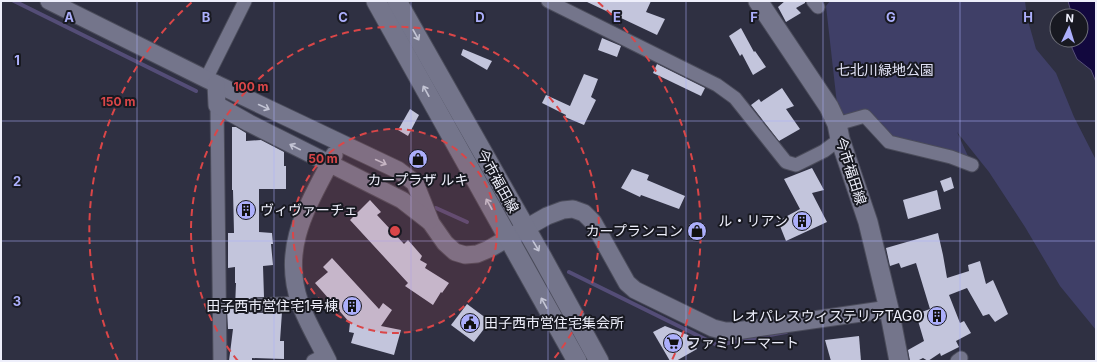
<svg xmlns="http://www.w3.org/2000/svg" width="1097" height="362" viewBox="0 0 1097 362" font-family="Inter,'Noto Sans JP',sans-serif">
	<rect width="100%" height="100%" fill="#2f3042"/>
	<polygon fill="#3f3f67" points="830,1 1025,1 1027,17 1036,49 1056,73 1074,117 1096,160 1096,330 1060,286 1025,227 989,172 957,132 972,165 910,147 859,117 839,122 826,6"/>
	<polygon fill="#12083e" stroke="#544d77" points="1068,1 1096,1 1096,82 1091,70 1077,59 1072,48 1072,40 1081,40 1081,16 1072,16"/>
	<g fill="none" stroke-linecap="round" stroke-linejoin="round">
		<g stroke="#544d77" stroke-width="4">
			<polyline points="14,1 196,91"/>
			<polyline points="436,208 467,222"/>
			<polyline points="569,272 717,345 786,332"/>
		</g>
	</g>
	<g fill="#c3c5dc">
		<polygon points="585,1 651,1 646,12 665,19 657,35"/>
		<polygon points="785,1 805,1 805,3 796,8 801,13 786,22 778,7"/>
		<polygon points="741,28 754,52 755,51 766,67 753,75 742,54 740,56 729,36"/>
		<polygon points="602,38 621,46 617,57 598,50"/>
		<polygon points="463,49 492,61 487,70 461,55"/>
		<polygon points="657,64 705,88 701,96 653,73"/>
		<polygon points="584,74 598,79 591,97 596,100 584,125 565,117 566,115 542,103 546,95 570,106"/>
		<polygon points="782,88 794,106 786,109 800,129 779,141 751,105 759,99 761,102"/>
		<polygon points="410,109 419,115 408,136 398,130"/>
		<polygon points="232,127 236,127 246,133 246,141 261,140 284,152 284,166 286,166 286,189 259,189 259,232 272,233 273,244 271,244 273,265 263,266 264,297 251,298 248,301 247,305 249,310 255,313 282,312 280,341 284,341 284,359 252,358 252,361 229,361 233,329 228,329 227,309 235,308 236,283 235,283 235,267 228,268 228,233 234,233 233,190 232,190"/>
		<polygon points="812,168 824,190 812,193 827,222 786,241 778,221 800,209 784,179"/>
		<polygon points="632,169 649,175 647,180 685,196 679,209 641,195 640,197 621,188"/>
		<polygon points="951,177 954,188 944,192 940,181"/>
		<polygon points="937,190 941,209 908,219 903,200"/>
		<polygon points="370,200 381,212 377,215 404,244 408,240 422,256 420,260 427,264 425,268 449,283 442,293 441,292 433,305 405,286 408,283 350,220"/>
		<polygon points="938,233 943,255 947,278 969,271 968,265 980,261 986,284 993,280 1008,314 995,322 989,314 983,316 967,288 949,295 960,323 964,321 971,333 956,341 959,347 941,356 940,353 928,361 923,358 917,361 910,361 908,350 924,341 916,314 930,309 916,263 901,268 899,263 890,266 886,248"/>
		<polygon points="332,258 379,309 383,303 392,310 381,326 401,330 394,355 351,343 354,333 349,332 350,323 315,283 328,272 323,267"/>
		<polygon points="467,304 490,321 474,342 451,325"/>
		<polygon points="665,326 688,335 697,349 676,361 670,361 653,332"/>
		<polygon points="859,336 861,361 831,361 825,340"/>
	</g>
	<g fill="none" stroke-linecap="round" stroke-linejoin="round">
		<g stroke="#4b4c5b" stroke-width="15">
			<g id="minor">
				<polyline points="548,1 717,85 735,98 786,162 796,165 824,151 840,139"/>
				<polyline points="813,1 818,7"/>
				<polyline points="206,79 245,1"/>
				<polyline points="217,105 220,361"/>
				<polyline points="837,124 865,116 889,142 951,157 972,165"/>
				<polyline points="255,305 300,303"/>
				<polyline points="313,361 325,355"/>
				<polyline points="957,361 961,358"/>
			</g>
		</g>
		<g stroke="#4b4c5b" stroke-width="19">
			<g id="tertiary">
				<polyline points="49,1 206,79 398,170 415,183 431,223 445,243 455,252 465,255 477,254 489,249 547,216 563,210 573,209 584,213 593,222 627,283 635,290 713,328 725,331 736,331 889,309"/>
				<polyline points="216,84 217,105 249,123 402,200 429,221"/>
				<path d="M328 361C319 342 307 323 300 303 280 246 309 204 334 155"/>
			</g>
		</g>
		<g stroke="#4b4c5b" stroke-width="21">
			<g id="secondary">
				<polyline points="376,1 577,361"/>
				<polyline points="397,1 542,257 599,361"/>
				<polyline points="758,1 829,107 837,124 840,139 868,222 889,309 899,361"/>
			</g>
		</g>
		<use href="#minor" stroke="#74758b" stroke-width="13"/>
		<use href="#tertiary" stroke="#74758b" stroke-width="17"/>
		<use href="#secondary" stroke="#74758b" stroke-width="19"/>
	</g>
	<defs><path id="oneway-shaft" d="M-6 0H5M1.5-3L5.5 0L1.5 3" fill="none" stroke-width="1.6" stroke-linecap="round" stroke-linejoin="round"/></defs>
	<g stroke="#c3c4d4">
		<use href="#oneway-shaft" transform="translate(416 35) rotate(61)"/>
		<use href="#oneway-shaft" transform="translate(426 91) rotate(-119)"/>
		<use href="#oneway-shaft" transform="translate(264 107) rotate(25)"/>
		<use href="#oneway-shaft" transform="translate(295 147) rotate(-153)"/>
		<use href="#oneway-shaft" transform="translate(381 162) rotate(25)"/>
		<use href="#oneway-shaft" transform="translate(489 204) rotate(-119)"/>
		<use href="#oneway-shaft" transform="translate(536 246) rotate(59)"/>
		<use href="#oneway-shaft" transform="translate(544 303) rotate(-119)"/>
	</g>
	<path fill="none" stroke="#acaffb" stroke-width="1" stroke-opacity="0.55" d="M137 1V361M274 1V361M411 1V361M548 1V361M686 1V361M823 1V361M960 1V361M1 121H1096M1 241H1096"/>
	<circle cx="395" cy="231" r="102" fill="#da4648" fill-opacity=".12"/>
	<g fill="none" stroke="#da4648" stroke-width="2" stroke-dasharray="7 5">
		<circle cx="395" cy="231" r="102"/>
		<path d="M238 361A204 204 0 1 1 552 361"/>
		<path d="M118 360A306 306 0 0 1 192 2M598 2A306 306 0 0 1 672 360"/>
	</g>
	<defs>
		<g id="shop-disc" transform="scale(1)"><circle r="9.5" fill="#acaffb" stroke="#181921"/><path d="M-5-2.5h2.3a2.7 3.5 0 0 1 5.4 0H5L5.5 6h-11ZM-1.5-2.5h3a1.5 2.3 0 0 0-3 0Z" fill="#111"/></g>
		<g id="building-disc" transform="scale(1)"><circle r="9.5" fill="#acaffb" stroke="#181921"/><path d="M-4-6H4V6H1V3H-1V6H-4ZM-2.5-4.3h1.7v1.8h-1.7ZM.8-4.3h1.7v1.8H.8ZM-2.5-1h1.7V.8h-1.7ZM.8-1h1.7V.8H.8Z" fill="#111"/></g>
		<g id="civic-disc" transform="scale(1)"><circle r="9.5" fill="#acaffb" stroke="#181921"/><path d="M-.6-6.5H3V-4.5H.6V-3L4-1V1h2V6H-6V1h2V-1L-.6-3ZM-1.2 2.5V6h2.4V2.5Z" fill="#111"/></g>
		<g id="supermarket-disc" transform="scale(1)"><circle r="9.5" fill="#acaffb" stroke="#181921"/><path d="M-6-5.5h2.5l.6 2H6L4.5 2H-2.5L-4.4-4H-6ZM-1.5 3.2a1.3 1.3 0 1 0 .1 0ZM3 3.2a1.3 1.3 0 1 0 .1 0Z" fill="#111"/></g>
	</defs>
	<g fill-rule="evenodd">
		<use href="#shop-disc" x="418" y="159"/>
		<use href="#building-disc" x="246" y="210"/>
		<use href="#building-disc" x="802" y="221"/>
		<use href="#shop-disc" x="697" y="231"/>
		<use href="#building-disc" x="352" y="306"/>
		<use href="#building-disc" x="937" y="316"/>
		<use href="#civic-disc" x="470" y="323"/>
		<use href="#supermarket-disc" x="673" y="343"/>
	</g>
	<g text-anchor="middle" stroke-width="4" stroke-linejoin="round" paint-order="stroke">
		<g font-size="14" fill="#e0e1f4" stroke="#181921">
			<text x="885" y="75">七北川緑地公園</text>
		</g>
		<g font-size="14" fill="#eeeffb" stroke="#181921">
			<text transform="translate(851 171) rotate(72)" y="5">今市福田線</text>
			<text transform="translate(498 181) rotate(61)" y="5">今市福田線</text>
		</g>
		<g font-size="14" fill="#eeeffb" stroke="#181921" text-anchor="end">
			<text x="418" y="185" text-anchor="middle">カープラザ ルキ</text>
			<text x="260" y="215" text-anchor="start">ヴィヴァーチェ</text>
			<text x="788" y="226">ル・リアン</text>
			<text x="683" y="236">カープランコン</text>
			<text x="338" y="311">田子西市営住宅1号棟</text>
			<text x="923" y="321">レオパレスウィステリアTAGO</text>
			<text x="484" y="328" text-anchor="start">田子西市営住宅集会所</text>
			<text x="687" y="348" text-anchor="start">ファミリーマート</text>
		</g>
	</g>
	<g font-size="13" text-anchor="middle" font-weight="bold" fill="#acaffb" stroke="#181921" stroke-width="4" stroke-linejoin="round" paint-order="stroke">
		<text x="69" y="22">A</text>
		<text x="206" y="22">B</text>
		<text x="343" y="22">C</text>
		<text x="480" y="22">D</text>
		<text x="617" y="22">E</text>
		<text x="754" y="22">F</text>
		<text x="891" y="22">G</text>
		<text x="1028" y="22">H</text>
		<text x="17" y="65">1</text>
		<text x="17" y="186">2</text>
		<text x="17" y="306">3</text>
	</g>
	<circle cx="395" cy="231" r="6" fill="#da4648" stroke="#181921" stroke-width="2"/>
	<g font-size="12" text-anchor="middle" font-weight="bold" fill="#da4648" stroke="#181921" stroke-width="4" stroke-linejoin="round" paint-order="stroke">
		<text x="251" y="91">100 m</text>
		<text x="118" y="106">150 m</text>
		<text x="323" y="163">50 m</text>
	</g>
	<rect width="1097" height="362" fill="none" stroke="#eeeffb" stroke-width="4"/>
	<g transform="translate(1069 28) rotate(4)"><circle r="19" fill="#181921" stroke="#6e6f78"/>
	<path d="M0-3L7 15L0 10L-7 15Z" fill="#acaffb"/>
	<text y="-6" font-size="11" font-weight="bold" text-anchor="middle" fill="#eeeffb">N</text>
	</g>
</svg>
